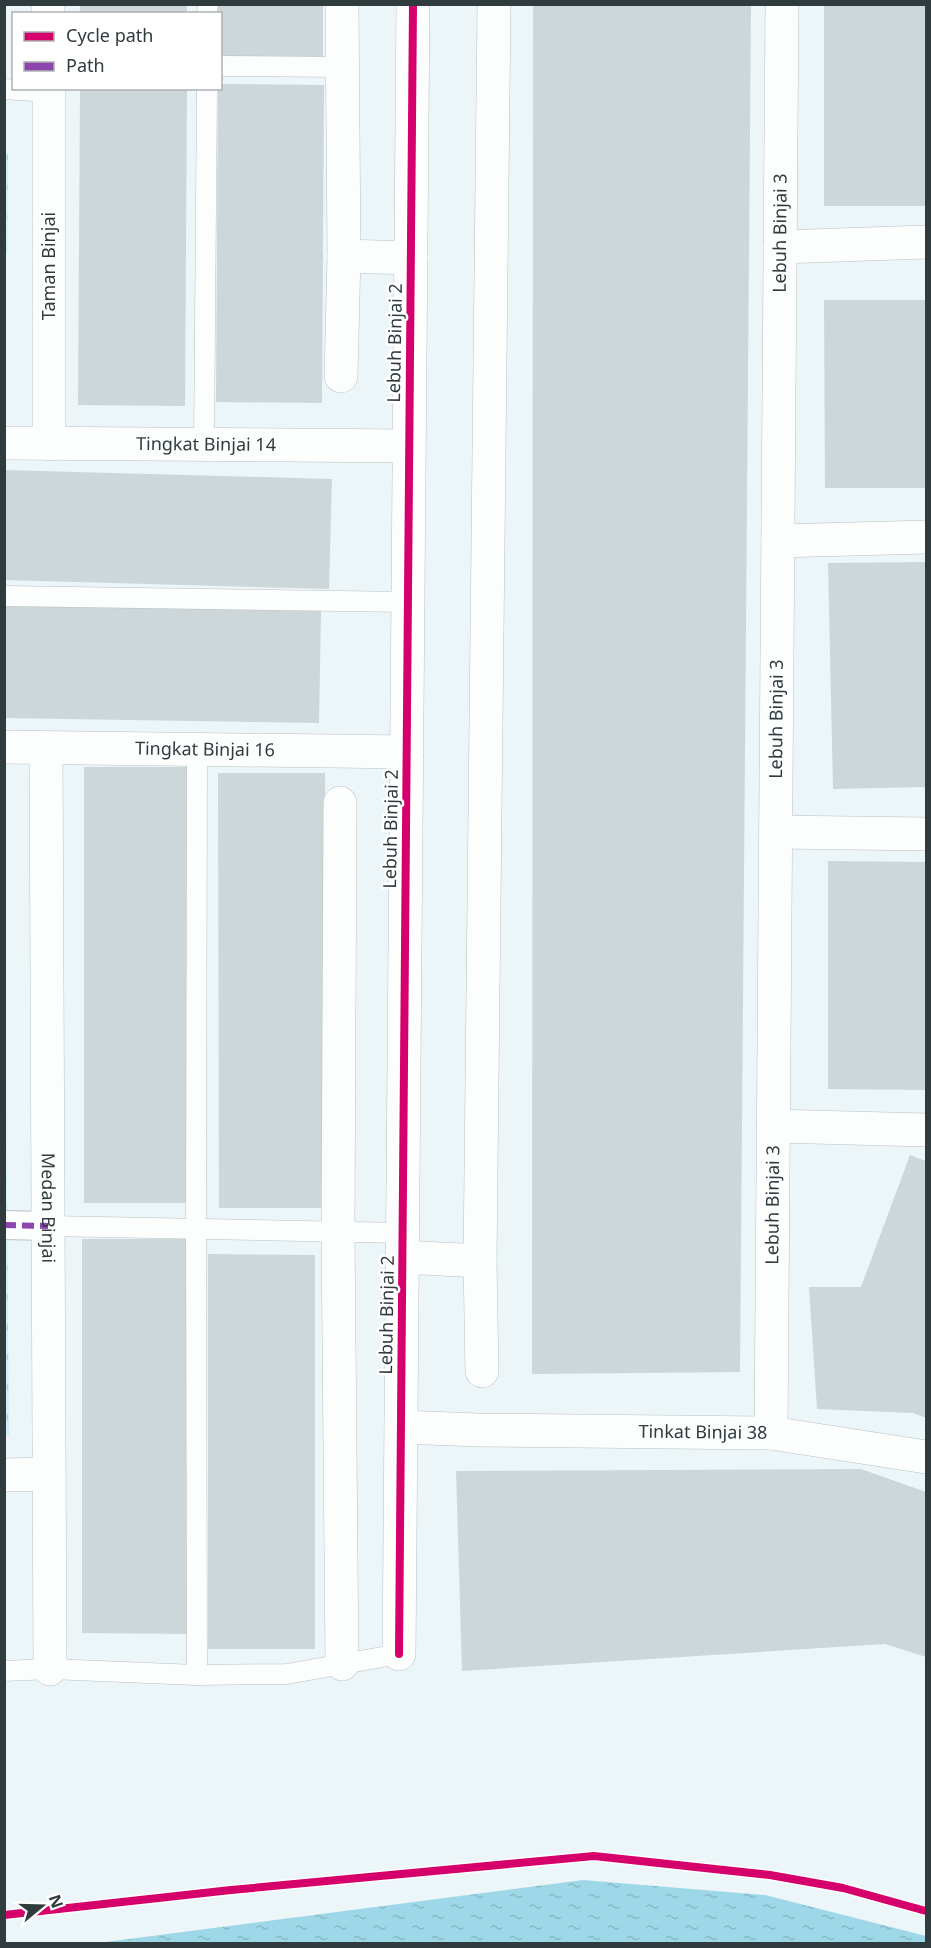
<svg xmlns="http://www.w3.org/2000/svg" width="931" height="1948" viewBox="0 0 931 1948" font-family="'Noto Sans',sans-serif">
	<defs>
		<pattern id="park-tufts" width="24" height="20" patternUnits="userSpaceOnUse" patternTransform="scale(1.5)"><rect width="24" height="20" fill="#d0f0f9"/><path d="M3 7l-1-3M5 7V3M7 7l1-3M15 17l-1-3M17 17v-4M19 17l1-3" fill="none" stroke="#b3cfd6"/></pattern>
		<pattern id="water-ripples" width="26" height="14" patternUnits="userSpaceOnUse" patternTransform="scale(1.5)"><rect width="26" height="14" fill="#9ed7e7"/><path d="M2 4q2-2 4 0t4 0M15 11q2-2 4 0t4 0" fill="none" stroke="#88b9c7"/></pattern>
	</defs>
	<rect width="100%" height="100%" fill="#ecf5f8"/>
	<g fill="url(#park-tufts)">
		<polygon points="4,153 8,153 7,255 4,254"/>
		<polygon points="4,838 9,1435 4,1435"/>
	</g>
	<polygon fill="url(#water-ripples)" points="583,1880 765,1895 926,1936 926,1943 98,1943"/>
	<g fill="#cdd6d9">
		<rect x="80" y="4" width="107" height="10"/>
		<polygon points="217,4 323,4 323,62 220,61 220,14 217,14"/>
		<polygon points="533,4 751,4 740,1372 532,1374"/>
		<rect x="824" y="4" width="102" height="202"/>
		<polygon points="220,84 324,85 322,403 216,402 218,88 220,88"/>
		<polygon points="80,88 187,88 185,406 78,405"/>
		<polygon points="824,300 926,300 926,488 825,488"/>
		<polygon points="4,470 332,479 329,589 4,580"/>
		<polygon points="926,562 926,787 833,789 828,563"/>
		<polygon points="4,605 321,611 319,723 4,718"/>
		<rect x="84" y="767" width="107" height="436"/>
		<polygon points="218,773 325,773 326,1208 219,1208"/>
		<polygon points="828,861 926,862 926,1090 828,1089"/>
		<polygon points="910,1155 926,1161 926,1418 913,1413 817,1409 809,1287 861,1287"/>
		<polygon points="82,1239 188,1239 189,1634 82,1633"/>
		<polygon points="208,1254 315,1255 315,1649 208,1649"/>
		<polygon points="861,1469 926,1492 926,1657 885,1644 462,1671 456,1471"/>
	</g>
	<g fill="none" stroke-linecap="round" stroke-linejoin="round">
		<g stroke="#b8c1c4" stroke-width="21">
			<g id="service">
				<polyline points="207,14 208,4"/>
				<polyline points="220,66 343,67"/>
				<polyline points="4,89 49,92"/>
				<polyline points="204,445 207,88"/>
				<polyline points="4,596 408,602"/>
				<polyline points="197,750 196,1229 197,1675"/>
				<polyline points="48,1226 402,1233"/>
				<polyline points="4,1671 50,1669 197,1675 287,1674 399,1654"/>
			</g>
		</g>
		<g stroke="#b8c1c4" stroke-width="30">
			<polyline id="pedestrian" points="4,1225 48,1226"/>
		</g>
		<g stroke="#b8c1c4" stroke-width="34">
			<g id="minor">
				<polyline points="48,4 48,14"/>
				<polyline points="49,88 49,444"/>
				<polyline points="780,247 926,242"/>
				<polyline points="344,256 411,258"/>
				<polyline points="341,376 344,256 342,4"/>
				<path id="s1" d="M4 443 409 446"/>
				<polyline points="778,541 926,537"/>
				<path id="s2" d="M4 747 407 752"/>
				<path id="s3" d="M46 748 50 1669"/>
				<polyline points="340,803 338,1232 342,1664"/>
				<polyline points="776,832 926,834"/>
				<polyline points="774,1126 926,1130"/>
				<polyline points="402,1257 480,1261"/>
				<polyline points="482,1371 480,1261 494,4"/>
				<path id="s4" d="M401 1427 478 1430 771 1433 926 1457"/>
				<path id="s5" d="M771 1433 782 4"/>
				<polyline points="4,1475 49,1474"/>
				<polyline points="399,1654 413,4"/>
			</g>
		</g>
		<use href="#service" stroke="#fcfefe" stroke-width="20"/>
		<use href="#pedestrian" stroke="#fcfefe" stroke-width="28"/>
		<use href="#minor" stroke="#fcfefe" stroke-width="33"/>
		<polyline stroke="#8e44ad" stroke-width="6" stroke-dasharray="12 6" stroke-linecap="butt" points="4,1225 48,1226"/>
		<g stroke="#fff" stroke-width="11">
			<g id="cycleway">
				<polyline points="399,1654 413,4"/>
				<polyline points="4,1915 231,1890 594,1856 770,1875 843,1888 926,1911"/>
			</g>
		</g>
		<use href="#cycleway" stroke="#d6006c" stroke-width="8"/>
	</g>
	<g text-anchor="middle" stroke-width="5" stroke-linejoin="round" paint-order="stroke">
		<g font-size="18" fill="#303b3e" stroke="#fff">
			<text dy="6" stroke="none"><textPath href="#s5" startOffset="1200">Lebuh Binjai 3</textPath></text>
			<text transform="translate(49 266) rotate(-90)" y="6">Taman Binjai</text>
			<text transform="translate(395 343) rotate(-89)" y="6">Lebuh Binjai 2</text>
			<text dy="6" stroke="none"><textPath href="#s1" startOffset="202">Tingkat Binjai 14</textPath></text>
			<text dy="6" stroke="none"><textPath href="#s5" startOffset="714">Lebuh Binjai 3</textPath></text>
			<text dy="6" stroke="none"><textPath href="#s2" startOffset="201">Tingkat Binjai 16</textPath></text>
			<text transform="translate(391 829) rotate(-89)" y="6">Lebuh Binjai 2</text>
			<text dy="6" stroke="none"><textPath href="#s5" startOffset="228">Lebuh Binjai 3</textPath></text>
			<text dy="6" stroke="none"><textPath href="#s3" startOffset="460">Medan Binjai</textPath></text>
			<text transform="translate(387 1315) rotate(-89)" y="6">Lebuh Binjai 2</text>
			<text dy="6" stroke="none"><textPath href="#s4" startOffset="302">Tinkat Binjai 38</textPath></text>
		</g>
	</g>
	<rect width="931" height="1948" fill="none" stroke="#303b3e" stroke-width="12"/>
	<rect x="12" y="12" width="210" height="78" fill="#ffffff" stroke="#acb1b2" stroke-width="1.5"/>
	<rect x="24" y="32" width="30" height="9" fill="#d6006c" stroke="#acb1b2" stroke-width="1.5"/>
	<text x="66" y="42" font-size="18" fill="#303b3e">Cycle path</text>
	<rect x="24" y="62" width="30" height="9" fill="#8e44ad" stroke="#acb1b2" stroke-width="1.5"/>
	<text x="66" y="72" font-size="18" fill="#303b3e">Path</text>
	<g transform="translate(42 1906) rotate(71)" stroke="#ffffff" stroke-width="4.5" paint-order="stroke">
	<path d="M0-4.5L10 22L0 15L-10 22Z" fill="#303b3e"/>
	<text y="-9" font-size="16" font-weight="bold" text-anchor="middle" fill="#303b3e">N</text>
	</g>
</svg>
